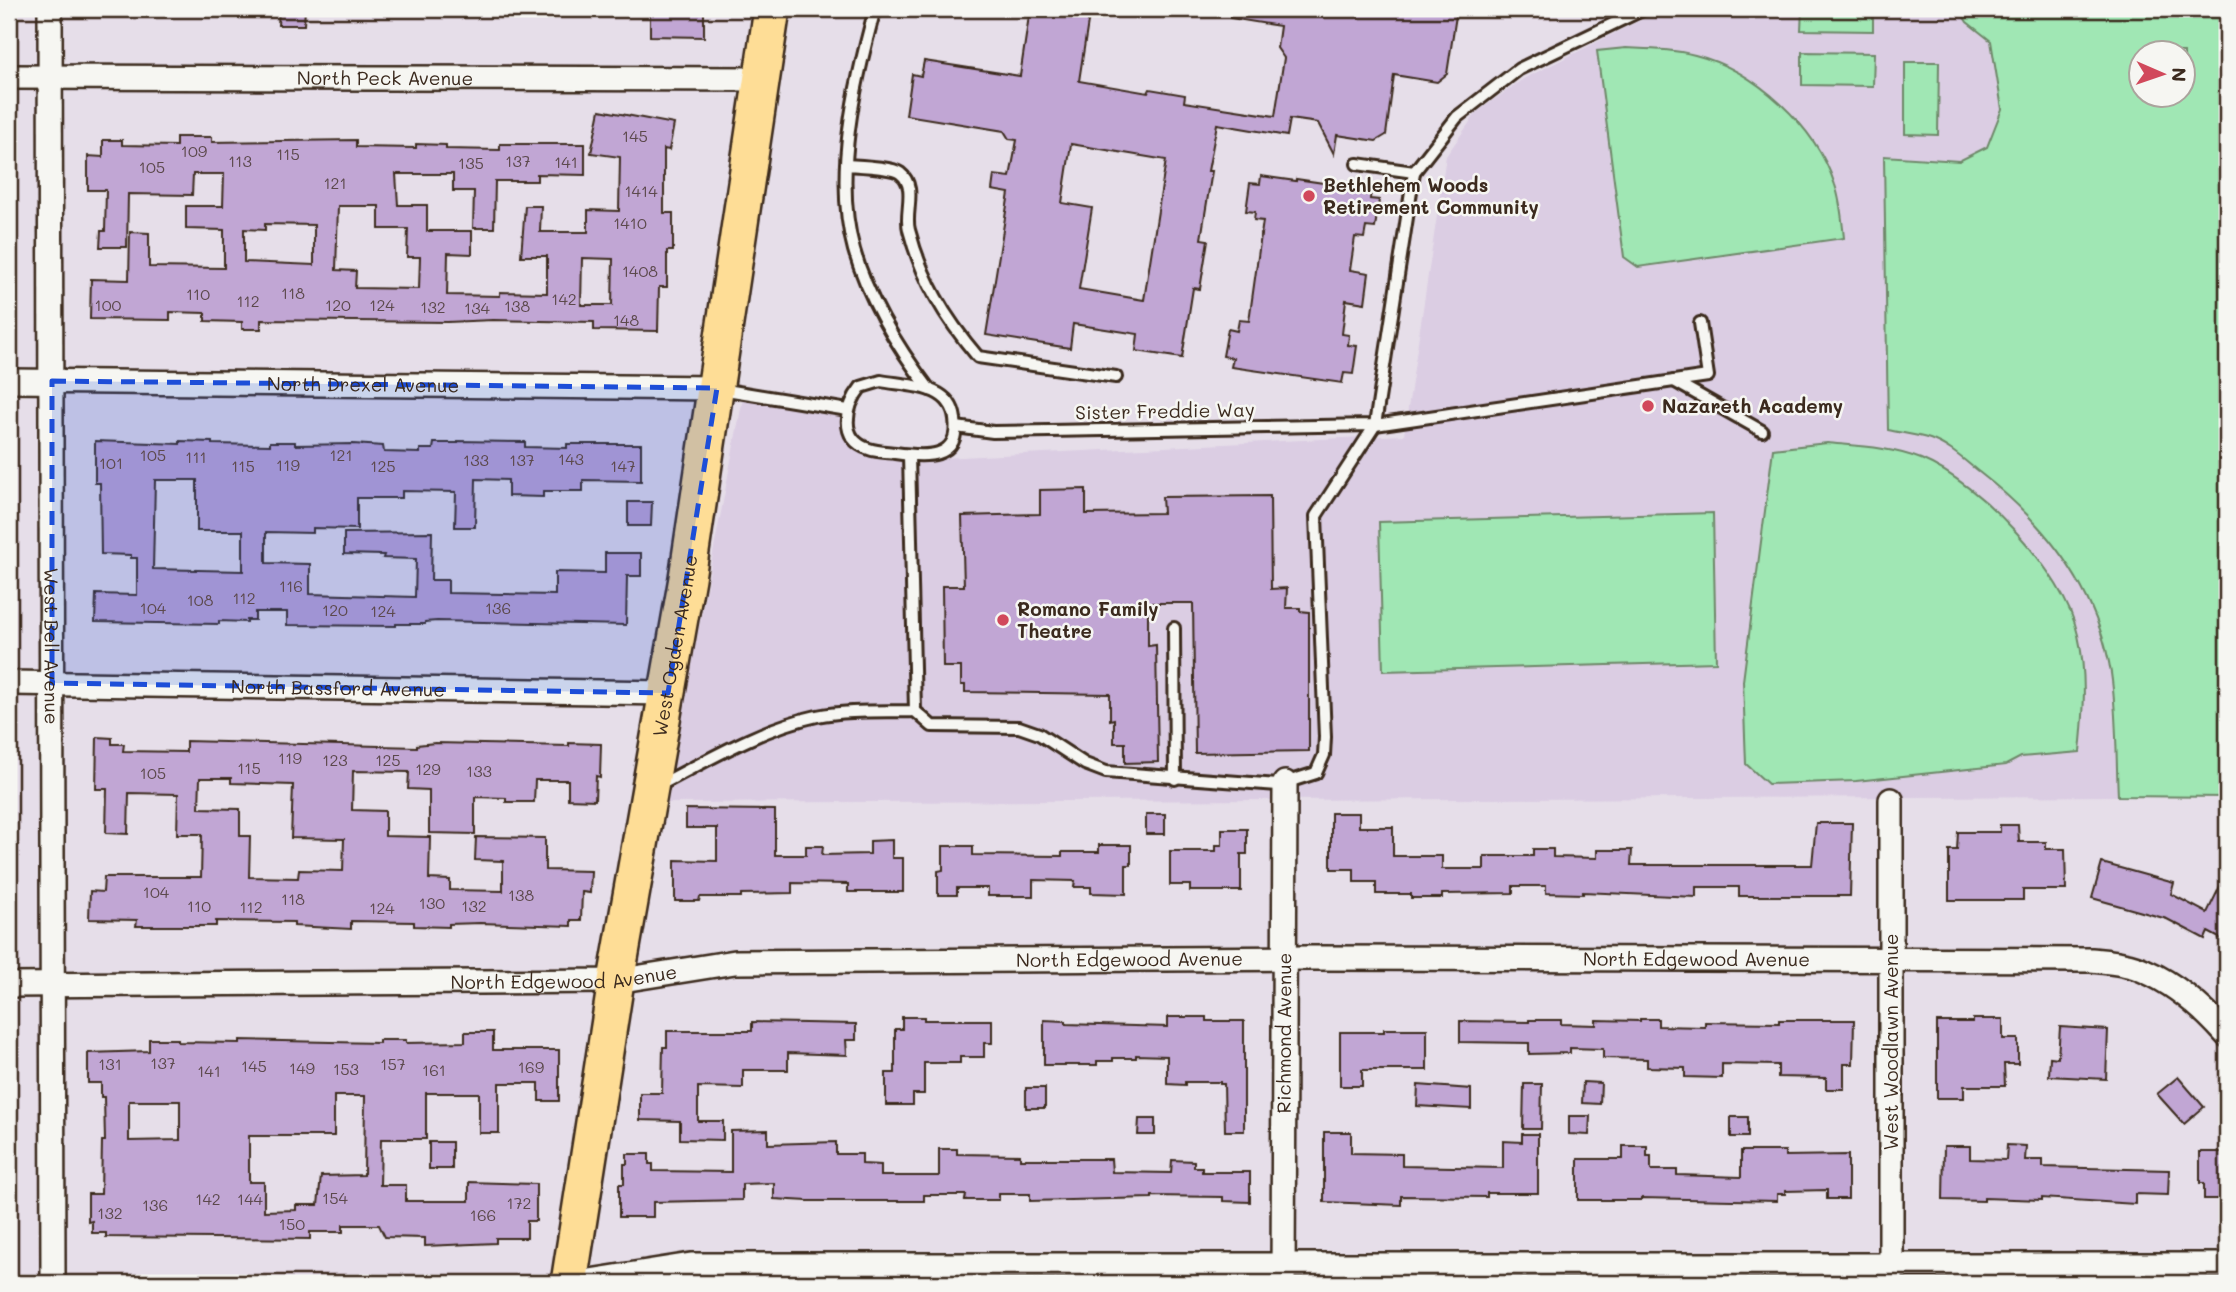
<svg xmlns="http://www.w3.org/2000/svg" width="2236" height="1292" viewBox="0 0 2236 1292" font-family="Mali,sans-serif">
	<rect width="100%" height="100%" fill="#e6dee9"/>
	<filter id="ink" filterUnits="userSpaceOnUse"><feTurbulence type="fractalNoise" baseFrequency=".0143" numOctaves="2"/><feDisplacementMap in="SourceGraphic" scale="14" xChannelSelector="R" yChannelSelector="G"/><feConvolveMatrix kernelMatrix="1 2 1 2 8 2 1 2 1" color-interpolation-filters="sRGB"/></filter>
	<g filter="url(#ink)">
		<polygon fill="#dbcde3" points="1663,9 1959,9 1967,22 1991,41 2003,109 1987,147 1959,161 1884,156 1888,430 1932,439 1954,452 2003,491 2033,519 2063,555 2094,610 2111,673 2118,796 665,803 743,398 844,415 867,452 927,462 941,458 1404,435 1446,156 1477,112 1523,79"/>
		<g fill="#a0e7b4" stroke="#6e8869" stroke-width="2" fill-rule="evenodd">
			<polygon points="1802,9 1873,9 1873,31 1801,30"/>
			<path d="M1959 9H2227V797L2118 796C2116 756 2117 713 2111 673 2097 589 2045 523 1979 472 1964 460 1948 445 1930 439 1917 435 1902 433 1888 430L1884 156 1959 161 1987 147 2002 109 1991 41 1967 22ZM2184 52V94H2142V52Z"/>
			<path d="M1626 48C1649 49 1672 49 1695 55 1755 70 1816 126 1835 185 1841 202 1842 221 1844 238L1638 267 1624 257 1597 51Z"/>
			<polygon points="1802,52 1874,53 1873,86 1802,85"/>
			<polygon points="1905,62 1939,62 1938,135 1905,134"/>
			<path d="M1827 443C1859 446 1891 447 1921 459 1980 483 2065 573 2078 635 2087 674 2084 712 2080 752L2021 757 2006 765 1856 781 1768 784 1746 764 1743 681 1773 449Z"/>
			<polygon points="1713,513 1716,662 1383,671 1379,522"/>
		</g>
		<g fill="#c1a6d4" stroke="#3b2a1e" stroke-width="2" fill-rule="evenodd">
			<polygon points="279,9 305,9 304,25 278,25"/>
			<polygon points="650,9 704,9 704,37 650,36"/>
			<path d="M1030 9H1090L1079 81 1148 93 1150 89 1185 95 1184 102 1275 116 1284 58 1277 48 1280 26 1230 18V9H1457L1447 74 1437 82 1394 75 1386 135 1376 141 1337 135 1334 154 1318 123 1290 119 1287 136 1217 124 1208 171H1212L1201 239 1208 240 1200 289 1193 288 1182 358 1136 351 1138 334 1073 324 1070 348 986 335 1009 193 992 190 994 175 1010 177 1017 140 1009 139 1004 131 906 115 912 74 921 76 924 61 1020 76ZM1071 144 1166 160 1144 300 1079 289 1092 208 1062 203Z"/>
			<path d="M600 110 674 124 669 150 664 149V213H673V251H667V287H659L658 331 594 330V322L493 320 447 322 261 320V329H242V322L205 321V313L170 312V320L90 319 91 279 129 280 130 232 149 233V267L224 268V230L186 229V206H223L224 174H193L192 195 128 194 127 247H100L101 231H105L106 190H88V156L103 157V140H122V145L176 146V137H212V142L356 140V147L416 148V144L446 145V149L500 150V144H585V175L537 174V181H495L494 228H473L474 191H453V174H396L398 205H427V231H472V254L448 253 447 295 500 296V292L547 293V256H521L525 206H541L540 232H588V210L619 211 620 157 591 153ZM338 206H379V229H408L407 257H420L419 289 355 288 356 271 336 270ZM265 224 314 225V265L244 262V229L265 230ZM582 258 613 259 612 305H581Z"/>
			<polygon points="1261,176 1296,181 1296,179 1371,190 1370,199 1379,200 1375,228 1366,227 1364,238 1355,237 1350,270 1369,273 1365,303 1346,300 1342,334 1349,335 1348,345 1357,346 1353,374 1344,373 1342,383 1231,367 1233,358 1223,356 1228,329 1237,331 1239,320 1249,321 1263,221 1254,220 1255,212 1246,211 1250,183 1260,184"/>
			<path d="M95 441 180 444V441L212 442V444L270 445V442H295V445L353 444 383 446 384 452 420 453V449H433L434 443H458V441L525 442V447L567 448V444H641V481L583 480V491H543V497L508 496V480L476 479 475 527H455L456 492 402 491V498H357V529L313 528V533L266 532V563L310 564V594L415 597 416 559 383 558 384 555 344 554V533L432 532 431 580H448V593L555 595V572L605 573V553H641V576H627L626 625 437 621 425 622V624H396V626L287 625V612H255V620H247V622L219 621V624L95 622 96 594 137 595V558H131V555L101 554 100 483H95ZM155 480H197V531H243V571L153 569Z"/>
			<polygon points="1086,489 1086,514 1163,513 1162,497 1270,496 1271,589 1287,588 1286,608 1300,608 1300,611 1309,612 1309,751 1195,753 1193,603 1148,603 1148,646 1156,645 1158,762 1125,763 1125,743 1114,743 1114,719 1110,720 1110,694 965,692 965,685 961,685 961,667 943,667 942,586 964,586 962,516 1040,514 1040,490"/>
			<polygon points="628,502 652,502 651,526 628,526"/>
			<path d="M97 737 112 738V744H124L123 751 186 752V741L417 747V745L435 743 569 746V743L601 744 600 777 596 776 595 800 568 799V780H535L534 802H506V798L475 797V834L429 833V790L408 789 409 772 353 771 352 810 385 811V836L430 837 429 879 450 880V890L503 891V861L475 860 476 837 545 838V870L591 871 590 893 582 892 581 920H571V926L480 923 449 924V927L414 926V922L351 921V929L294 926V922L216 921V926H136L137 920 89 919 90 891 103 892 104 877H201L202 834H177L178 794 129 793 128 834 106 833 107 789H96ZM200 778H231V783L293 785 291 838 344 839 343 871 299 870 298 878 249 877 250 836H240V809L199 808Z"/>
			<polygon points="686,809 775,810 775,855 806,855 806,846 823,846 822,855 870,854 870,841 892,840 892,858 903,858 903,892 848,892 848,884 792,883 792,893 741,894 741,897 700,897 699,901 675,901 675,860 717,861 717,828 686,828"/>
			<polygon points="1331,813 1359,813 1359,827 1393,827 1393,856 1442,856 1442,869 1484,869 1484,856 1533,856 1533,849 1553,849 1553,857 1597,858 1597,850 1632,850 1631,865 1812,865 1816,823 1852,823 1850,896 1739,896 1739,887 1696,887 1696,897 1583,892 1583,894 1546,893 1546,886 1513,886 1513,893 1442,894 1442,898 1411,898 1411,894 1376,894 1376,882 1354,882 1354,869 1331,869"/>
			<rect x="1146" y="814" width="19" height="20"/>
			<polygon points="2000,825 2018,825 2019,842 2046,842 2046,849 2065,849 2066,890 2023,890 2023,900 1949,900 1949,850 1957,850 1958,832 2000,832"/>
			<polygon points="1222,829 1247,829 1247,854 1241,854 1241,891 1190,891 1190,885 1170,885 1170,851 1216,851 1216,845 1222,845"/>
			<polygon points="1099,845 1131,845 1131,865 1126,865 1126,894 1091,893 1091,887 1074,887 1075,881 1033,880 1033,896 988,896 988,888 957,888 957,895 938,895 938,871 943,870 943,846 973,846 973,855 1062,856 1062,852 1099,852"/>
			<polygon points="2102,863 2174,883 2171,894 2207,913 2227,872 2227,942 2208,932 2205,939 2167,919 2092,898"/>
			<polygon points="902,1017 924,1017 924,1020 992,1020 992,1043 984,1043 984,1057 960,1057 960,1063 924,1063 924,1094 913,1094 913,1105 886,1105 886,1073 895,1073 895,1029 902,1029"/>
			<polygon points="1168,1017 1206,1017 1206,1021 1244,1021 1244,1131 1225,1131 1224,1084 1220,1084 1220,1082 1185,1082 1185,1085 1167,1084 1167,1056 1136,1055 1136,1058 1113,1058 1113,1061 1097,1061 1097,1065 1044,1065 1044,1020 1066,1021 1066,1024 1168,1027"/>
			<polygon points="1640,1019 1658,1019 1658,1026 1705,1027 1705,1022 1779,1023 1779,1020 1854,1020 1853,1064 1844,1064 1844,1089 1826,1089 1826,1078 1778,1077 1778,1065 1722,1064 1722,1078 1685,1077 1685,1068 1647,1067 1647,1059 1603,1058 1603,1049 1570,1048 1570,1053 1529,1054 1529,1043 1460,1042 1460,1021 1529,1022 1529,1020 1561,1020 1561,1024 1596,1025 1596,1020 1640,1021"/>
			<polygon points="1973,1019 2003,1019 2003,1039 2018,1039 2018,1064 2004,1064 2005,1086 1964,1086 1964,1098 1937,1098 1937,1022 1973,1022"/>
			<polygon points="752,1022 856,1024 856,1040 846,1040 847,1055 788,1053 788,1070 743,1070 743,1088 698,1087 698,1121 723,1121 723,1140 680,1139 680,1121 640,1120 640,1093 662,1093 663,1047 667,1047 667,1031 752,1031"/>
			<polygon points="2060,1027 2108,1030 2106,1079 2049,1076 2050,1057 2058,1058"/>
			<polygon points="1384,1029 1427,1029 1427,1070 1362,1070 1362,1086 1340,1086 1340,1032 1384,1032"/>
			<path d="M465 1032H493V1050H559V1101H539V1083H499V1133H479V1093H426V1139H381L380 1185H406V1201H469V1182L536 1184V1221H527V1238H496V1243L425 1246V1238L385 1237 379 1225H343V1232H310V1239L106 1237V1233H92V1221L88 1222V1194H101L102 1141H105L104 1097H101V1083H88V1053L149 1051V1039H178V1042L240 1043V1040L379 1043V1040H406V1043L465 1042ZM334 1096H365L364 1175 321 1176 318 1205H296V1210L264 1211V1182H249V1136H334ZM129 1101H180V1140L129 1141Z"/>
			<polygon points="2178,1077 2204,1107 2184,1124 2157,1094"/>
			<polygon points="1583,1082 1601,1083 1600,1104 1582,1103"/>
			<polygon points="1524,1084 1542,1084 1541,1129 1523,1129"/>
			<polygon points="1418,1085 1471,1089 1471,1109 1417,1106"/>
			<rect x="1026" y="1088" width="19" height="20"/>
			<polygon points="1569,1116 1590,1116 1589,1135 1569,1134"/>
			<rect x="1731" y="1117" width="17" height="20"/>
			<polygon points="1139,1119 1155,1119 1155,1135 1138,1135"/>
			<polygon points="768,1130 768,1144 836,1142 836,1154 862,1154 862,1164 881,1165 881,1176 939,1176 939,1149 957,1149 957,1154 1020,1155 1020,1159 1111,1159 1112,1172 1171,1173 1172,1160 1194,1161 1194,1167 1202,1167 1202,1172 1250,1172 1250,1202 1223,1201 1223,1197 1152,1196 1152,1198 1030,1201 1030,1194 999,1194 999,1200 965,1200 966,1195 924,1195 924,1201 808,1201 774,1199 774,1183 742,1184 742,1200 653,1202 653,1217 619,1217 619,1184 624,1184 624,1164 627,1164 627,1154 649,1154 649,1164 653,1164 653,1171 731,1172 731,1131"/>
			<polygon points="1324,1132 1351,1132 1351,1153 1402,1154 1402,1166 1503,1168 1503,1141 1522,1142 1522,1134 1538,1134 1538,1193 1487,1193 1487,1197 1401,1196 1401,1205 1324,1202"/>
			<rect x="429" y="1142" width="23" height="27"/>
			<polygon points="2007,1145 2026,1146 2025,1160 2043,1160 2043,1167 2169,1170 2168,1195 2135,1194 2135,1204 2042,1198 2042,1200 1984,1198 1984,1201 1943,1200 1944,1146 1970,1146 1970,1159 2006,1160"/>
			<polygon points="1623,1146 1647,1146 1647,1156 1651,1156 1651,1170 1677,1170 1677,1175 1741,1177 1741,1151 1785,1151 1785,1156 1848,1155 1848,1199 1827,1199 1827,1190 1785,1191 1785,1194 1777,1194 1777,1201 1641,1198 1641,1200 1578,1200 1578,1159 1623,1159"/>
			<polygon points="2200,1152 2227,1152 2227,1185 2223,1185 2223,1199 2204,1199 2204,1183 2200,1183"/>
		</g>
		<g fill="none" stroke-linecap="round" stroke-linejoin="round">
			<g stroke="#3b2a1e" stroke-width="16">
				<g id="lane">
					<path d="M875 9C855 82 833 175 854 250 869 301 897 347 930 390"/>
					<path d="M846 165C858 166 892 167 900 173 918 187 904 212 909 230 922 280 945 318 978 357L1116 377"/>
					<polyline points="1414,172 1457,117 1519,69 1644,9"/>
					<path d="M881 381C908 386 951 384 955 419 961 461 923 457 895 453 887 452 877 452 869 449 838 439 846 406 861 387Z"/>
					<polyline points="1674,381 1762,431"/>
					<polyline points="720,389 848,410"/>
					<polyline points="956,427 993,432 1375,425 1708,376 1700,323"/>
					<polyline points="1174,628 1175,779"/>
					<polyline points="915,711 932,726 1019,727 1039,734 1085,764 1106,772 1278,785 1316,773 1324,755 1325,737 1316,516 1375,425 1414,172 1357,164"/>
					<path d="M658 786C708 760 761 728 817 716 849 710 882 712 915 711L909 455"/>
				</g>
			</g>
			<g stroke="#3b2a1e" stroke-width="28">
				<g id="street">
					<path id="s1" d="M50 9 53 1283"/>
					<path id="s2" d="M9 77 762 79"/>
					<path id="s3" d="M9 381 717 388"/>
					<path id="s4" d="M9 683 668 693"/>
					<path id="s5" d="M9 985 616 981 735 962 1312 958 2091 960C2109 962 2129 963 2145 971 2177 985 2204 1009 2227 1035"/>
					<polyline points="577,1283 691,1265 2227,1265"/>
					<path id="s6" d="M1283 1283 1285 783"/>
					<polyline points="1891,1283 1891,800"/>
				</g>
			</g>
			<g stroke="#3b2a1e" stroke-width="40">
				<g id="primary">
					<path id="s7" d="M569 1283 616 981 687 578 772 9"/>
				</g>
			</g>
			<use href="#lane" stroke="#f6f6f2" stroke-width="10"/>
			<use href="#street" stroke="#f6f6f2" stroke-width="23"/>
			<use href="#primary" stroke="#fedd96" stroke-width="35"/>
		</g>
	</g>
	<path fill="#1d4ed8" fill-opacity="0.2" stroke="#1d4ed8" stroke-width="5" stroke-dasharray="14 9" stroke-linejoin="round" d="M52 381 717 388 668 693 52 683Z"/>
	<g fill="#d1495b" stroke="#f6f6f2" stroke-width="2.5">
		<circle cx="1309" cy="196" r="7"/>
		<circle cx="1648" cy="406" r="7"/>
		<circle cx="1003" cy="620" r="7"/>
	</g>
	<g text-anchor="middle" stroke-width="5" stroke-linejoin="round" paint-order="stroke">
		<g font-size="16" fill="#5c494c">
			<text x="635" y="142">145</text>
			<text x="194" y="157">109</text>
			<text x="288" y="160">115</text>
			<text x="240" y="167">113</text>
			<text x="518" y="167">137</text>
			<text x="566" y="168">141</text>
			<text x="471" y="169">135</text>
			<text x="152" y="173">105</text>
			<text x="335" y="189">121</text>
			<text x="641" y="197">1414</text>
			<text x="630" y="229">1410</text>
			<text x="640" y="277">1408</text>
			<text x="293" y="299">118</text>
			<text x="198" y="300">110</text>
			<text x="564" y="305">142</text>
			<text x="248" y="307">112</text>
			<text x="108" y="311">100</text>
			<text x="338" y="311">120</text>
			<text x="382" y="311">124</text>
			<text x="517" y="312">138</text>
			<text x="433" y="313">132</text>
			<text x="477" y="314">134</text>
			<text x="626" y="326">148</text>
			<text x="153" y="461">105</text>
			<text x="341" y="461">121</text>
			<text x="196" y="463">111</text>
			<text x="571" y="465">143</text>
			<text x="476" y="466">133</text>
			<text x="522" y="466">137</text>
			<text x="111" y="469">101</text>
			<text x="288" y="471">119</text>
			<text x="243" y="472">115</text>
			<text x="383" y="472">125</text>
			<text x="623" y="472">147</text>
			<text x="291" y="592">116</text>
			<text x="244" y="604">112</text>
			<text x="200" y="606">108</text>
			<text x="153" y="614">104</text>
			<text x="498" y="614">136</text>
			<text x="335" y="616">120</text>
			<text x="383" y="617">124</text>
			<text x="290" y="764">119</text>
			<text x="335" y="766">123</text>
			<text x="388" y="766">125</text>
			<text x="249" y="774">115</text>
			<text x="428" y="775">129</text>
			<text x="479" y="777">133</text>
			<text x="153" y="779">105</text>
			<text x="156" y="898">104</text>
			<text x="521" y="901">138</text>
			<text x="293" y="905">118</text>
			<text x="432" y="909">130</text>
			<text x="199" y="912">110</text>
			<text x="474" y="912">132</text>
			<text x="251" y="913">112</text>
			<text x="382" y="914">124</text>
			<text x="163" y="1069">137</text>
			<text x="110" y="1070">131</text>
			<text x="393" y="1070">157</text>
			<text x="254" y="1072">145</text>
			<text x="531" y="1073">169</text>
			<text x="302" y="1074">149</text>
			<text x="346" y="1075">153</text>
			<text x="434" y="1076">161</text>
			<text x="209" y="1077">141</text>
			<text x="335" y="1204">154</text>
			<text x="208" y="1205">142</text>
			<text x="250" y="1205">144</text>
			<text x="519" y="1209">172</text>
			<text x="155" y="1211">136</text>
			<text x="110" y="1219">132</text>
			<text x="483" y="1221">166</text>
			<text x="292" y="1230">150</text>
		</g>
		<g font-size="19" fill="#3b2a1e" stroke="#f6f6f2">
			<text dy="7" stroke="none"><textPath href="#s2" startOffset="376">North Peck Avenue</textPath></text>
			<text dy="7" stroke="none"><textPath href="#s3" startOffset="354">North Drexel Avenue</textPath></text>
			<text transform="translate(1165 411) rotate(-1)" y="7">Sister Freddie Way</text>
			<text dy="7" stroke="none"><textPath href="#s1" startOffset="637">West Bell Avenue</textPath></text>
			<text dy="7" stroke="none"><textPath href="#s7" startOffset="646">West Ogden Avenue</textPath></text>
			<text dy="7" stroke="none"><textPath href="#s4" startOffset="329">North Bassford Avenue</textPath></text>
			<text dy="7" stroke="none"><textPath href="#s5" startOffset="1122">North Edgewood Avenue</textPath></text>
			<text dy="7" stroke="none"><textPath href="#s5" startOffset="1689">North Edgewood Avenue</textPath></text>
			<text dy="7" stroke="none"><textPath href="#s5" startOffset="555">North Edgewood Avenue</textPath></text>
			<text dy="7" stroke="none"><textPath href="#s6" startOffset="250">Richmond Avenue</textPath></text>
			<text transform="translate(1891 1042) rotate(-90)" y="7">West Woodlawn Avenue</text>
		</g>
		<g font-size="19" font-weight="bold" fill="#3b2a1e" stroke="#f6f6f2" text-anchor="start">
			<text x="1323" y="192">Bethlehem Woods<tspan x="1323" dy="22">Retirement Community</tspan></text>
			<text x="1662" y="413">Nazareth Academy</text>
			<text x="1017" y="616">Romano Family<tspan x="1017" dy="22">Theatre</tspan></text>
		</g>
	</g>
	<rect width="2236" height="1292" fill="none" stroke="#f6f6f2" stroke-width="35"/>
	<rect x="18" y="18" width="2201" height="1257" fill="none" stroke="#3b2a1e" stroke-width="2.5" filter="url(#ink)"/>
	<g transform="translate(2162 74) rotate(92)"><circle r="33" fill="#f6f6f2" stroke="#aba49d" stroke-width="2"/>
	<path d="M0-5L12 26L0 18L-12 26Z" fill="#d1495b"/>
	<text y="-10" font-size="19" font-weight="bold" text-anchor="middle" fill="#3b2a1e">N</text>
	</g>
</svg>
